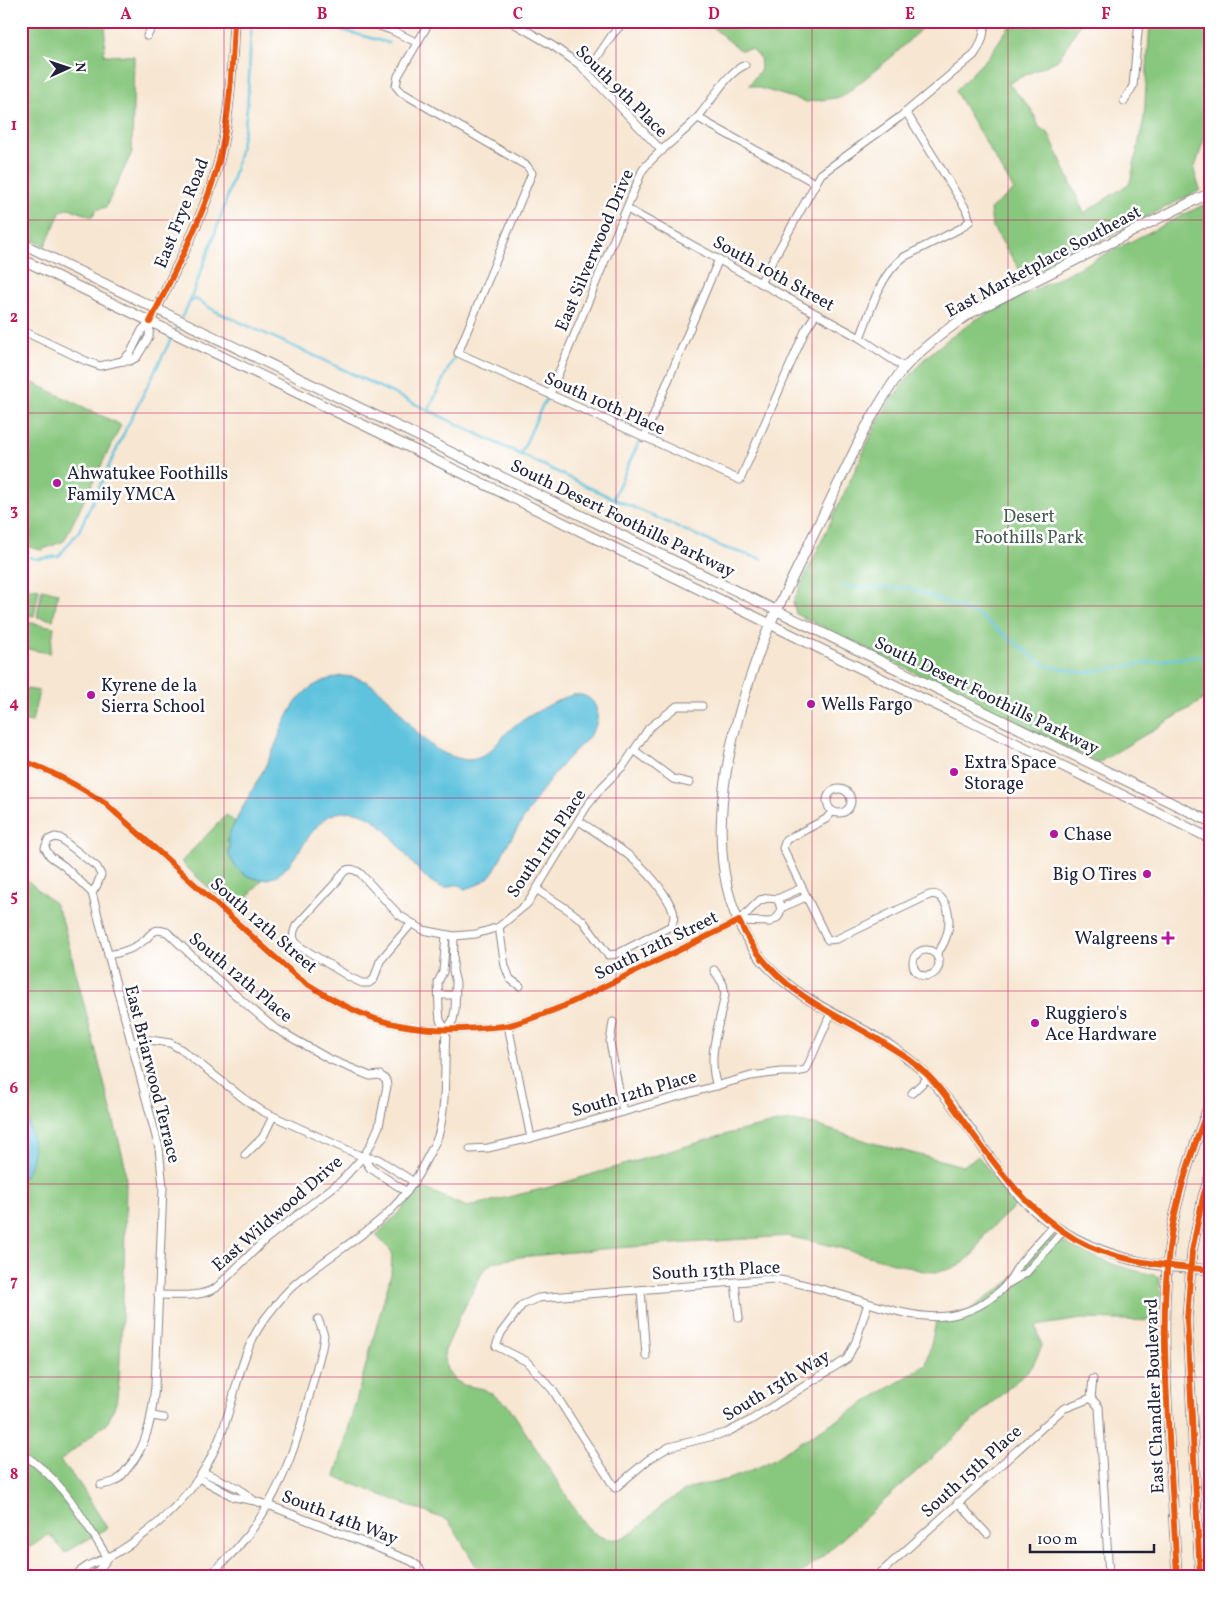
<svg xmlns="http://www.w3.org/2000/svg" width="1232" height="1597" viewBox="0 0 1232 1597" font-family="Vollkorn,serif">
	<rect width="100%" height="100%" fill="#fff"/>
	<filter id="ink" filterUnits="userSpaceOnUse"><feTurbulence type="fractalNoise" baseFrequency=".02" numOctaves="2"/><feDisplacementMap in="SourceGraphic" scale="10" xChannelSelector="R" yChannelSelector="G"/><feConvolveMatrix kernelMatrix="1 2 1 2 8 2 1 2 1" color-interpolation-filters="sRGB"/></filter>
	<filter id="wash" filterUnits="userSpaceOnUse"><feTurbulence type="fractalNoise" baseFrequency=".0096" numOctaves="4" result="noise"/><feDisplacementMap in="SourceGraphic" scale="20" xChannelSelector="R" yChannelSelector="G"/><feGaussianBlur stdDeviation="1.12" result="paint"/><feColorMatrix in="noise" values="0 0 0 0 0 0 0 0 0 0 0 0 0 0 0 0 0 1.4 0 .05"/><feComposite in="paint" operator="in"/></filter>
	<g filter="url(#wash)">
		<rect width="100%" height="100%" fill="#f7e6d1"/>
		<g fill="#88c77e" stroke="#55745c">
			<polygon points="21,21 106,21 104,55 134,56 132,152 106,207 96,210 92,217 69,208 61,211 45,246 21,235"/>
			<polygon points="705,21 929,21 894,55 842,97 807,102 749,85 761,69 760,57 751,49 740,50"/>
			<polygon points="1013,21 1082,21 1058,60 1008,83 1032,110 1039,127 1049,134 1084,213 1130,183 1144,118 1150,21 1211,21 1211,119 1194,170 1200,190 1025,278 992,226 990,209 1014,190 955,91 988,57"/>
			<polygon points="1211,201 1211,702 1203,700 1098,763 796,614 793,602 878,421 891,399 925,358 947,340 977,319"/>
			<polygon points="21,377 121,425 64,541 41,550 21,545"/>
			<polygon points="23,586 39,589 34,616 21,614"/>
			<polygon points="42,589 58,593 53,620 37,617"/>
			<polygon points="21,621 54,627 50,653 21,648"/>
			<polygon points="21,688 39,691 32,722 21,720"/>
			<path d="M226 815 235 822 230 832V850H228C233 869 244 876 262 880L235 912 181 862Z"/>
			<polygon points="21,875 54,903 63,922 124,1161 126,1182 124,1273 119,1382 116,1403 108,1422 60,1461 79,1483 107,1528 65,1553 49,1534 21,1554"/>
			<path d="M790 1121 812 1124 873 1143 963 1166 978 1156 1016 1205 985 1234 974 1254 959 1266 939 1272 923 1271 829 1245 787 1236 602 1249 520 1257 494 1262 483 1271 461 1314 444 1353 447 1370 455 1380 463 1385 484 1389 508 1405 584 1523C592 1533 603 1541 617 1539 633 1537 647 1518 659 1508 667 1502 676 1496 685 1491 697 1484 708 1485 721 1481 738 1477 752 1470 767 1463L926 1365 937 1318 968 1311 1008 1283 1051 1235C1083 1255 1117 1267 1154 1275L1159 1278 1161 1291 1159 1321 1082 1319 1036 1326 1042 1346 1032 1367 823 1556 798 1576H482L449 1521 335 1477 391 1274 392 1252 376 1235C393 1219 407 1205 419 1186L467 1207 546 1188 727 1134 765 1125Z"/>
		</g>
		<g fill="#60c3de" stroke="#41728c">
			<path d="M341 676C394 675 406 744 454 757 458 758 464 760 468 760 489 760 499 738 513 727 523 719 561 697 573 695 579 694 585 695 590 699 598 705 599 719 595 727 589 740 574 750 565 761 543 786 525 817 507 845 501 856 497 869 488 878 481 884 473 887 464 889 456 880 452 888 444 888 402 874 390 800 337 813 301 822 293 896 248 876 237 871 231 862 228 850H230L229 841H227L230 832C243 805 259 780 272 753 281 733 287 710 303 694 313 684 327 679 341 676Z"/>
			<path d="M21 1105C32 1127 41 1160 21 1180Z"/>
		</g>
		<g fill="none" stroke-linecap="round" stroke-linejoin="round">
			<g stroke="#60c3de" stroke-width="2.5">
				<polyline points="251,23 291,24"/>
				<polyline points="300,24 342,30 389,43"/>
				<path d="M190 301C212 241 237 181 246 117 250 86 249 53 252 21"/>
				<polyline points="181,318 190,302 196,299 215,311 315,356 599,492 725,548 762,559"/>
				<polyline points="428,411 452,361 457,354"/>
				<polyline points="520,456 543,404 549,396"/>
				<polyline points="613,498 638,444 643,439"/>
				<polyline points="21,556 38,559 59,556 79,531 126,429 179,323"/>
				<polyline points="843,587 910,588 980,616 1044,665 1082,673 1173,659 1202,656 1211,660"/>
			</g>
		</g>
	</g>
	<g filter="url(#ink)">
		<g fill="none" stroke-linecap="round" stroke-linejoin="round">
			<g stroke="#8c8486" stroke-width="9">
				<g id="street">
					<polyline points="365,21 391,30 418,43"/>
					<polyline points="430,21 398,76 396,86 401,92 527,166 532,173 458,353 740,480 805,331 815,315"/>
					<polyline points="510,21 553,46 580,65 662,151"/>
					<polyline points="147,36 156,21"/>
					<polyline points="587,72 612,35 621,25"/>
					<polyline points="1124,101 1133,86 1139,21"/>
					<polyline points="698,118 815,183"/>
					<polyline points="627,209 860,338 905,368"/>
					<path d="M760 283 821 174 900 117 974 55C982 44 984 35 985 21"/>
					<polyline points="21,330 86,361 100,366 122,361 130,361 137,357 149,337 150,322"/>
					<path d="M860 338C871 311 879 275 904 257L961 228 970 221 966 209 906 112"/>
					<polyline points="122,361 131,352 142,330 150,322"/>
					<path d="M550 394 642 171C657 150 681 137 698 117 712 101 726 73 745 65"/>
					<polyline points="644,438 719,259"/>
					<polyline points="634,750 673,779 690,783"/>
					<path d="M21 760C53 771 79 786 106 804L298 978C323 994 349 1010 376 1019 411 1030 443 1031 479 1028 489 1027 500 1027 510 1025 529 1020 546 1013 564 1006L739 921 760 900 769 898 777 899C781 906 782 910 778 917L770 922 739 921"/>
					<circle cx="839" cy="801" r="12"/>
					<path d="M832 812 826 819 786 840 783 848 826 937 828 940 837 939 927 896C942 889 949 908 949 921 949 933 944 946 936 954"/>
					<path d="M536 889 570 911 583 921 608 955 617 954 671 926C678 914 671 906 664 894 643 861 611 842 579 821"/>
					<path d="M92 893 97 885 101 875 97 867 60 838 55 837 48 840 45 848 50 856 64 866 92 893 159 1148 163 1187 155 1386C152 1416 148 1446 127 1469 124 1473 120 1478 116 1481 112 1483 106 1484 101 1485"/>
					<polyline points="777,899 802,888"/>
					<polyline points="781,908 806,897"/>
					<path d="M411 924 380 961 374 979 369 983H362L351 978 299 946C292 940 292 934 296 926L339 879C344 869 350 866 360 873L399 915 423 930 454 936 476 934 499 927 528 903 587 806 602 787 624 765 649 728 677 706H702"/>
					<polyline points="499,927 505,966 510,979 520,986"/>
					<circle cx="926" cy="963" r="13"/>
					<path d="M108 955C121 953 136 948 146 939 149 936 150 933 155 931 159 929 162 931 167 932L211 974 273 1027 329 1059 370 1076 380 1075 386 1080 387 1086 379 1126 371 1144 363 1157 341 1181 266 1239 216 1288C198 1298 178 1295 158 1295"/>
					<path d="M714 970 723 984 725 994C720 1024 706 1055 717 1086"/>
					<polyline points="439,995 456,995"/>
					<polyline points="613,1022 610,1042 623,1112"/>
					<polyline points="508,1025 531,1138"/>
					<polyline points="446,1031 453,1020 455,1010 456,983 453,971 454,936"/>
					<polyline points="131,1043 150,1040 170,1043 182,1050 243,1098 262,1111 363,1157 378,1159 414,1182"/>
					<polyline points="912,1093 929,1077"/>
					<polyline points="470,1149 488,1148 531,1138 751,1076 781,1072 796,1072 806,1070 831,1013"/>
					<polyline points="245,1155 263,1137 273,1116"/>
					<polyline points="363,1157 370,1168 407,1192"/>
					<polyline points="735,1282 739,1318"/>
					<polyline points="1009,1283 1026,1273 1063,1231"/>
					<polyline points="641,1290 646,1356"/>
					<path d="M868 1303 856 1341 847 1359 751 1420 726 1433 669 1447 648 1460 615 1488 552 1389 526 1361 496 1346 501 1333 522 1305 538 1298 773 1279C805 1283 835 1293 865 1302 916 1318 958 1329 1001 1290 1009 1283 1013 1274 1019 1265 1030 1251 1042 1238 1054 1225"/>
					<polyline points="1091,1398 1099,1407 1109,1576"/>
					<polyline points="1091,1398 1093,1379"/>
					<polyline points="152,1416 164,1418"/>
					<path d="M21 1453C62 1478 83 1519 108 1558"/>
					<polyline points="203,1472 238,1488 252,1499"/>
					<polyline points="199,1478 234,1497 255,1501 276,1508 411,1561 418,1566 425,1576"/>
					<polyline points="958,1502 987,1534"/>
					<path d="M75 1576C89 1561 102 1562 118 1552 149 1533 179 1507 200 1476 212 1458 222 1435 228 1414 238 1382 244 1347 264 1320 273 1308 283 1295 294 1285 345 1241 395 1225 426 1160 430 1152 435 1144 438 1136 447 1109 444 1060 446 1031L440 1020 439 1010 438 982 443 972 446 935"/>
					<polyline points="91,1576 98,1571 108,1558"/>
					<path d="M208 1576C284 1513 298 1437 322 1348L324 1335 318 1319"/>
					<polyline points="877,1576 1063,1409 1091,1398"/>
				</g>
			</g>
			<g stroke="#8c8486" stroke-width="11">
				<g id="secondary">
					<path d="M1211 193 1197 199 969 314C946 330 923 347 904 368 889 386 878 407 866 427L770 624C726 733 678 903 791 987 834 1020 892 1037 929 1078 959 1109 981 1147 1007 1181 1045 1230 1100 1257 1160 1265 1177 1268 1194 1268 1211 1270"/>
					<polyline points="21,243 1211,822"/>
					<path d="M21 259C270 380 520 500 768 623 915 696 1064 765 1211 839"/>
					<path d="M150 322C175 270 204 217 219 161 230 115 232 68 234 21"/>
					<path d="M1177 1576C1174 1524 1171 1472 1168 1420 1165 1363 1162 1307 1169 1250 1174 1201 1194 1146 1211 1100"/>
					<polyline points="1200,1576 1187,1320 1192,1251 1203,1197 1211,1172"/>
				</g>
			</g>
			<use href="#street" stroke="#fff" stroke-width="7"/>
			<use href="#secondary" stroke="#fff" stroke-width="9"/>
			<g stroke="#fff" stroke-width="9">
				<g id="cycleway">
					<path d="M150 322C175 270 204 217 219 161 230 115 232 68 234 21"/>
					<path d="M21 760C53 771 79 786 106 804L298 978C323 994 349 1010 376 1019 411 1030 443 1031 479 1028 489 1027 500 1027 510 1025 529 1020 546 1013 564 1006L739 921C770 989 824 1007 884 1043 894 1050 906 1056 915 1064 935 1079 950 1102 964 1122 996 1166 1027 1211 1075 1239 1116 1263 1165 1265 1211 1270"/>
					<path d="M1177 1576C1174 1524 1171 1472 1168 1420 1165 1363 1162 1307 1169 1250 1174 1201 1194 1146 1211 1100"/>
					<polyline points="1200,1576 1187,1320 1192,1251 1203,1197 1211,1172"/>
				</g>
			</g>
			<use href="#cycleway" stroke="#e8590c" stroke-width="6"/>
		</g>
	</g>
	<path fill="none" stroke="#c2185b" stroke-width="1" stroke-opacity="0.55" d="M224 21V1576M420 21V1576M616 21V1576M812 21V1576M1008 21V1576M21 220H1211M21 413H1211M21 606H1211M21 798H1211M21 991H1211M21 1184H1211M21 1377H1211"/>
	<g fill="#b5179e" stroke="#fff" stroke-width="2">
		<circle cx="57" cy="483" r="5"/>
		<circle cx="91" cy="695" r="5"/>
		<circle cx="811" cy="704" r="5"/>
		<circle cx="954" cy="772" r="5"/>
		<circle cx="1054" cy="834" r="5"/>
		<circle cx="1147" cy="874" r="5"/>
		<path d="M1165.5 930.5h5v5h5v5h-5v5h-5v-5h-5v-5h5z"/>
		<circle cx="1035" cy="1023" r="5"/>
	</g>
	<g text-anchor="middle" stroke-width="5" stroke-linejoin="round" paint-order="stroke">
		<g font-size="18" fill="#22223b" stroke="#fff">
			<text transform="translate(622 91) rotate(45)" y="6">South 9th Place</text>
			<text transform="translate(181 213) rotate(-68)" y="6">East Frye Road</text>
			<text transform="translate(594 250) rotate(-67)" y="6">East Silverwood Drive</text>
			<text transform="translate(1043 261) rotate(-28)" y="6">East Marketplace Southeast</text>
			<text transform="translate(774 273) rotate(29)" y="6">South 10th Street</text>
			<text transform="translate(605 403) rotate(24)" y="6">South 10th Place</text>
			<text transform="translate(623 518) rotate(26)" y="6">South Desert Foothills Parkway</text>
			<text transform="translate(987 695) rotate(26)" y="6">South Desert Foothills Parkway</text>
			<text transform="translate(546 843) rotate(-56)" y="6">South 11th Place</text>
			<text transform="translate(264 925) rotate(41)" y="6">South 12th Street</text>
			<text transform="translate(656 945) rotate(-26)" y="6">South 12th Street</text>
			<text transform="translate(241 977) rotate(40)" y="6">South 12th Place</text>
			<text transform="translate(153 1074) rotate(76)" y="6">East Briarwood Terrace</text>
			<text transform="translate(634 1093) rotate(-16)" y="6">South 12th Place</text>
			<text transform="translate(277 1213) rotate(-41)" y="6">East Wildwood Drive</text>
			<text transform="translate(716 1270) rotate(-3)" y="6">South 13th Place</text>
			<text transform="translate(776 1385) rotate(-31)" y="6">South 13th Way</text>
			<text transform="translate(1154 1396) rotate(-92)" y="6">East Chandler Boulevard</text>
			<text transform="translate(971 1471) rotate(-42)" y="6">South 15th Place</text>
			<text transform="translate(340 1517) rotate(21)" y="6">South 14th Way</text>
		</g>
		<g font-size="18" fill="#22223b" stroke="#fff" text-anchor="start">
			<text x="67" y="479">Ahwatukee Foothills<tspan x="67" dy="21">Family YMCA</tspan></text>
			<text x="101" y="691">Kyrene de la<tspan x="101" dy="21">Sierra School</tspan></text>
			<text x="821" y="710">Wells Fargo</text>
			<text x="964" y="768">Extra Space<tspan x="964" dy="21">Storage</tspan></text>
			<text x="1064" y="840">Chase</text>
			<text x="1137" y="880" text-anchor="end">Big O Tires</text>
			<text x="1158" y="944" text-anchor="end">Walgreens</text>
			<text x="1045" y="1019">Ruggiero's<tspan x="1045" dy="21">Ace Hardware</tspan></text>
		</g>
		<g font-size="18" fill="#465c52" stroke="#fff">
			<text x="1029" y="522">Desert<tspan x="1029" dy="21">Foothills Park</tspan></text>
		</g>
	</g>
	<rect width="1232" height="1597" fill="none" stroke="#fff" stroke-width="55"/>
	<g transform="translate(68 68) rotate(87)" stroke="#ffffff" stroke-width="4" paint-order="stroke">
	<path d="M0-4L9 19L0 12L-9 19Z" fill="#22223b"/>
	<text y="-8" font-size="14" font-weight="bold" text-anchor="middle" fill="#22223b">N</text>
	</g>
	<path d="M1030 1544v8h124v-8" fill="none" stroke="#22223b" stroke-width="2.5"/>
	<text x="1037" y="1544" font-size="15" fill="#22223b" stroke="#ffffff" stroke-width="4" paint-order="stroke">100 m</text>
	<rect x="28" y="28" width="1176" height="1542" fill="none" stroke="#c2185b" stroke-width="2"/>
	<g font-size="16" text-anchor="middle" font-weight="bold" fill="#c2185b">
		<text x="126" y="19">A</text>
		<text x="322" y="19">B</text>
		<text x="518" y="19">C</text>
		<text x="714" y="19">D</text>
		<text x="910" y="19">E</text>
		<text x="1106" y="19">F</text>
		<text x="14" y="130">1</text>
		<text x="14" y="322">2</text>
		<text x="14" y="515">3</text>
		<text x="14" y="708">4</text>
		<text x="14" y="901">5</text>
		<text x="14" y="1093">6</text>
		<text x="14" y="1286">7</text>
		<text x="14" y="1479">8</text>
	</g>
</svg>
